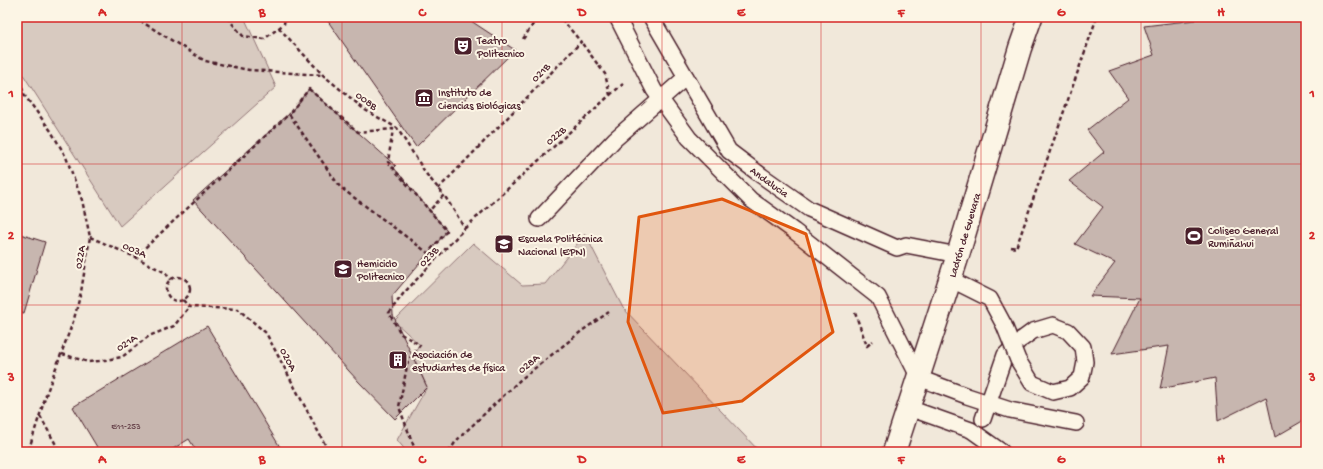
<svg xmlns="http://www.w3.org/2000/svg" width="1323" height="469" viewBox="0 0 1323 469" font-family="'Gochi Hand',sans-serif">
	<rect width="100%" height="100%" fill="#f1e8da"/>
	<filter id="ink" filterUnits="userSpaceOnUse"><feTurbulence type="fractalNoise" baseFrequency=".025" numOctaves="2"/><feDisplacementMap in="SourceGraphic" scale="8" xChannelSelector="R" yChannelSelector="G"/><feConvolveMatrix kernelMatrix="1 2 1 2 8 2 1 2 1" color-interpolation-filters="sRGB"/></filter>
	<g filter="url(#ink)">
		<g fill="#d8cac0" stroke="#917476">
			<polygon points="17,17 244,17 276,87 120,226 17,65"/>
			<polygon points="585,234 623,308 760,452 407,452 397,440 427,387 413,355 420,345 394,321 473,243 522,285 545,284"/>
		</g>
		<g fill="#c7b6af" stroke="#4a1f2b">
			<polygon points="325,17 465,17 515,50 416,147"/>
			<polygon points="1194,17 1306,17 1306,419 1275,437 1266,397 1218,421 1215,378 1160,389 1169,346 1112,354 1140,298 1090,296 1115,263 1075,244 1103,207 1069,181 1104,152 1087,130 1128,98 1109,71 1154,55 1144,26 1195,20"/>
			<polygon points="309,89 396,166 394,168 447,231 392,296 393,315 427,387 395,419 359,382 193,200 289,114"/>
			<polygon points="17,233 45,242 24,313 17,312"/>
			<polygon points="207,326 283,452 197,452 189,439 168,452 100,452 73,407"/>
		</g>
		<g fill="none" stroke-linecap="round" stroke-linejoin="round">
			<g stroke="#4a1f2b" stroke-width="18">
				<g id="service">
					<polyline points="617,17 654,90 689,138 751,200 794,231 878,297 919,378 967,396 1010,410 1076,423"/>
					<path id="s1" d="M651 17 729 151 762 176 809 209 897 248 906 245 958 255"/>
					<polyline points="539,219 615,139 686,77"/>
					<polyline points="950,279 990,299 1004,325"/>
					<polyline points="909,408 971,430 1002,452"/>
					<polyline points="983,419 1005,355 1021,339"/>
				</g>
			</g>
			<g stroke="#4a1f2b" stroke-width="25">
				<g id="primary">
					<path id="s2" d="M894 452 958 255 1020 48 1031 17"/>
				</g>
			</g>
			<g stroke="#4a1f2b" stroke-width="2.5" stroke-dasharray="4 3" stroke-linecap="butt">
				<polyline points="134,17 205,61 249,70 322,75"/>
				<polyline points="230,17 230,21 243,36 264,39 284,24 285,17"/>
				<polyline points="279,28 323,75 365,110 397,128 427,175 444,195"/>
				<polyline points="523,39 538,17"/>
				<polyline points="17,74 25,96 51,131 66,157 82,200 90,237 81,292 74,319 47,392 28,452"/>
				<polyline points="17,88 24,95"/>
				<polygon points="309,89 358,132 393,129 388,162 447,231 428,253 340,187 289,114"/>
				<polyline points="610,95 623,84"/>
				<polyline points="438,189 581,42 560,17"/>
				<polyline points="465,228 610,95 605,74 581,42"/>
				<polyline points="90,237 135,257 166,273 170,280"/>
				<polyline points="1011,247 1016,248 1097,17"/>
				<polyline points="135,257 289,114"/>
				<circle cx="178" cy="289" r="12"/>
				<polyline points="183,300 189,307 238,309 266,333 329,452"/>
				<polyline points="855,313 867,346 873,341"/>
				<polyline points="62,354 88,362 99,361 122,357 149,336 174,326 189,307"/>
				<polyline points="40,416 60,452"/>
				<polyline points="416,452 399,407 408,361 420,345 401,334 389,313 403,294 465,228 444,195 429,211"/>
				<polyline points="449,452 456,441 520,380 583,330 609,312"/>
			</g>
			<use href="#service" stroke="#fcf5e5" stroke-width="15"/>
			<use href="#primary" stroke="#fcf5e5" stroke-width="22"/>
			<g stroke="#4a1f2b" stroke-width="18" stroke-linecap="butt">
				<polyline id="service-bridge" points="1004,325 1018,360 1032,383 1053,392 1070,388 1082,377 1085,362 1083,347 1068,331 1053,325 1033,331 1022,339"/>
			</g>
			<use href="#service-bridge" stroke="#fcf5e5" stroke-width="15"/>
		</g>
	</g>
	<path fill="#e0560e" fill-opacity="0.2" stroke="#e0560e" stroke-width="3" stroke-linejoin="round" d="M722 199 806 234 833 332 742 401 663 413 628 322 639 217Z"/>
	<path fill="none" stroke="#d62828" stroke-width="1" stroke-opacity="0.55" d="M182 17V452M342 17V452M502 17V452M662 17V452M821 17V452M981 17V452M1141 17V452M17 164H1306M17 305H1306"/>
	<defs>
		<g id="theatre-square" transform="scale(1)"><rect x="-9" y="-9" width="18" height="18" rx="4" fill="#4a1f2b" stroke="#fcf5e5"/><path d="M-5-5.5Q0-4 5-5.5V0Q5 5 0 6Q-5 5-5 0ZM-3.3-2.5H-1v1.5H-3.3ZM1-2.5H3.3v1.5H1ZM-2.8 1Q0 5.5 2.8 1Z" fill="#fff"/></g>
		<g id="museum-square" transform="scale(1)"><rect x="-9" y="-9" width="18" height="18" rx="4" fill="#4a1f2b" stroke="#fcf5e5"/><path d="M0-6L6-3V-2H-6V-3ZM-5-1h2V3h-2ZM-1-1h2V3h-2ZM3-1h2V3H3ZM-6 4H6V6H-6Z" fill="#fff"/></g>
		<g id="stadium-square" transform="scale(1)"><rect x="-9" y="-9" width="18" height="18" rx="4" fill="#4a1f2b" stroke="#fcf5e5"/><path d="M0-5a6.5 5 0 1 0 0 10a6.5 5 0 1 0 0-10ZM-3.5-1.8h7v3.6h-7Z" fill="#fff"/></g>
		<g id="university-square" transform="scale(1)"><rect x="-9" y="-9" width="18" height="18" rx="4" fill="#4a1f2b" stroke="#fcf5e5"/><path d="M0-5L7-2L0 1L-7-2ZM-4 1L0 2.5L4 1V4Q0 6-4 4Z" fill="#fff"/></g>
		<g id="building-square" transform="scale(1)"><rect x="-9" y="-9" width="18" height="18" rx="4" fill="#4a1f2b" stroke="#fcf5e5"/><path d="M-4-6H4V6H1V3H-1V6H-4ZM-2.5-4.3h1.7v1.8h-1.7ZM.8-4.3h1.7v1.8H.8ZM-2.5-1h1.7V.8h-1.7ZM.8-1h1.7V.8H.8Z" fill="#fff"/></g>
	</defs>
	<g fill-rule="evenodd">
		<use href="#theatre-square" x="463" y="46"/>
		<use href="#museum-square" x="424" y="98"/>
		<use href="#stadium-square" x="1194" y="236"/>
		<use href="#university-square" x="504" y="244"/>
		<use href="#university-square" x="343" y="269"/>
		<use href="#building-square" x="398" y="360"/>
	</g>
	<g text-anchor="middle" stroke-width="4" stroke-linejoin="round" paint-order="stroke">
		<g font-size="9" fill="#69454c">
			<text x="126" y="429">E11-253</text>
		</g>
		<g font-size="11" fill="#4a1f2b" stroke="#fcf5e5" text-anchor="start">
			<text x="477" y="44">Teatro<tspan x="477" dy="13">Politecnico</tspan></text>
			<text x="438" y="96">Instituto de<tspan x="438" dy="13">Ciencias Biológicas</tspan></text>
			<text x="1208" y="234">Coliseo General<tspan x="1208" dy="13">Rumiñahui</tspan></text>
			<text x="518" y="242">Escuela Politécnica<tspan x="518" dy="13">Nacional (EPN)</tspan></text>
			<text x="357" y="267">Hemiciclo<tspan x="357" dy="13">Politecnico</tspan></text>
			<text x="412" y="358">Asociación de<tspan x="412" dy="13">estudiantes de física</tspan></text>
		</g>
		<g font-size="11" fill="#4a1f2b" stroke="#fcf5e5">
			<text transform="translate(540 72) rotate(-46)" y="4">021B</text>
			<text transform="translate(367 100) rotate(36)" y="4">008B</text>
			<text transform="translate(555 135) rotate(-42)" y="4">022B</text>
			<text dy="4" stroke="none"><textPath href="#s1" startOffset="206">Andalucia</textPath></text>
			<text dy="4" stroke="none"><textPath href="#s2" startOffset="228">Ladrón de Guevara</textPath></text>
			<text transform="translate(135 249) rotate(24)" y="4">003A</text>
			<text transform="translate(428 256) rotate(-47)" y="4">023B</text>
			<text transform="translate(79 257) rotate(-80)" y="4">022A</text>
			<text transform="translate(126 342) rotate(-34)" y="4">021A</text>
			<text transform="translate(289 359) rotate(62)" y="4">020A</text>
			<text transform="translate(528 363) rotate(-39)" y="4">028A</text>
		</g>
	</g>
	<rect width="1323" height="469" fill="none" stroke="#fcf5e5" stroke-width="44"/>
	<rect x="22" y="22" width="1279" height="425" fill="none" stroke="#d62828" stroke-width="1.5"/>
	<g font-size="13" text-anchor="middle" font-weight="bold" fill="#d62828">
		<text x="102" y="16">A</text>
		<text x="262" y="16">B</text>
		<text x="422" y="16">C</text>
		<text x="582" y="16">D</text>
		<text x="741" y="16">E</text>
		<text x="901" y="16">F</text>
		<text x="1061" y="16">G</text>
		<text x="1221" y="16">H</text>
		<text x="11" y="97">1</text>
		<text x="1312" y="97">1</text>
		<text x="11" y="239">2</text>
		<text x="1312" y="239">2</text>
		<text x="11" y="381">3</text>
		<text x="1312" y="381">3</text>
		<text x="102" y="463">A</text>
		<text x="262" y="463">B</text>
		<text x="422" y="463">C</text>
		<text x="582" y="463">D</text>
		<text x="741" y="463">E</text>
		<text x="901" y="463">F</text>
		<text x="1061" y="463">G</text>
		<text x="1221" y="463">H</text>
	</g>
</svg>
